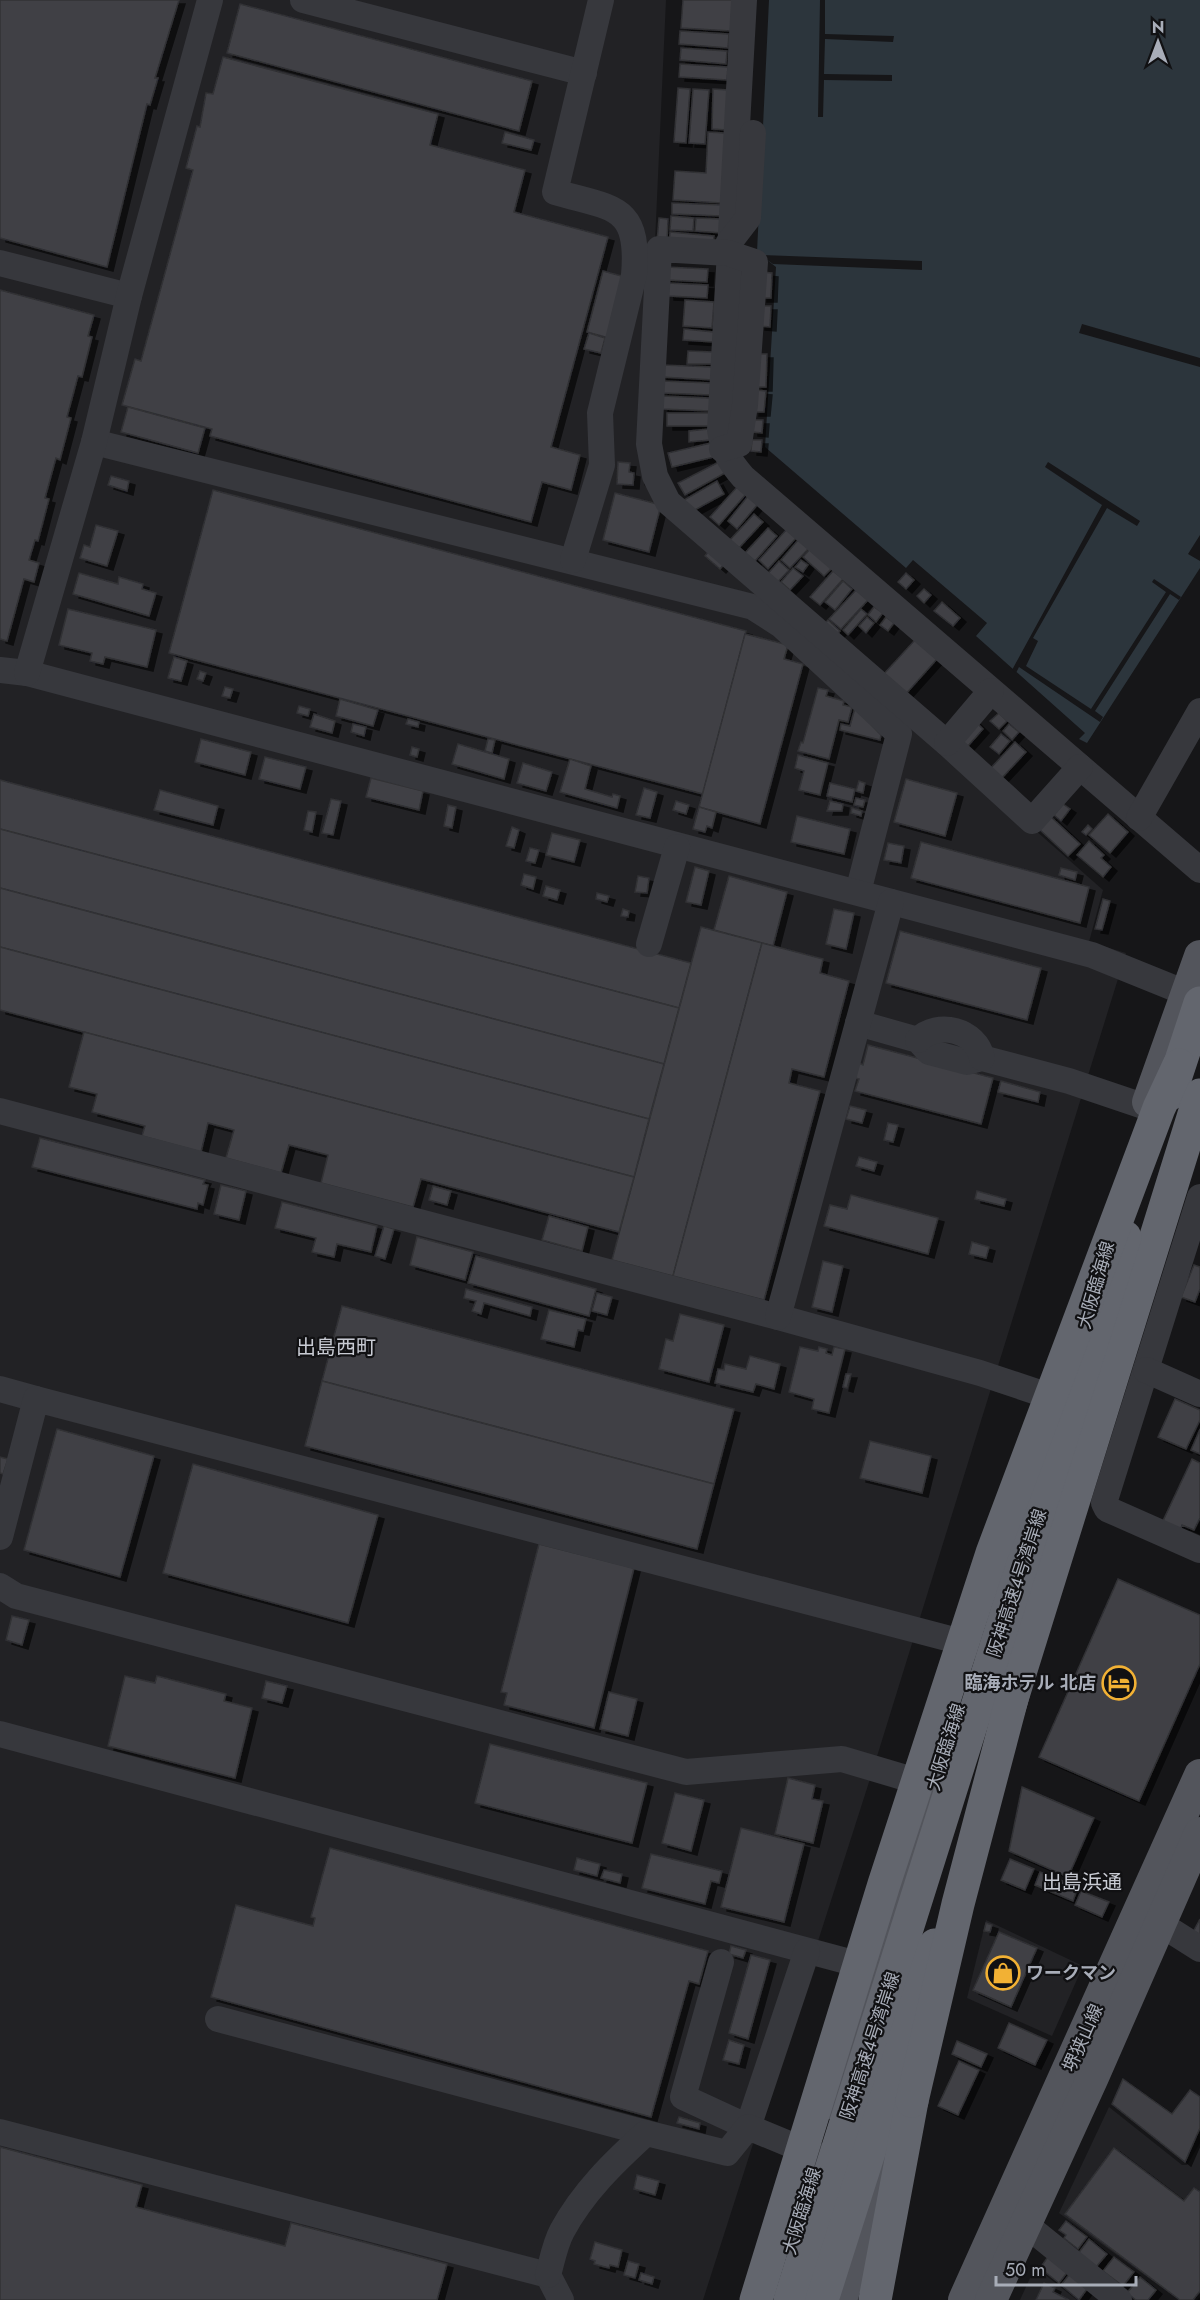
<svg xmlns="http://www.w3.org/2000/svg" width="1200" height="2300" viewBox="0 0 1200 2300" font-family="Jost,'Noto Sans JP',sans-serif">
	<defs>
		<filter id="shadow"><feDropShadow dx="6" dy="4" stdDeviation="0" flood-color="#0009"/></filter>
	</defs>
	<rect width="100%" height="100%" fill="#161618"/>
	<g fill="#222225">
		<polygon points="0,0 666,0 644,485 1103,890 1089,942 1126,953 870,1779 703,2300 0,2300"/>
		<polygon points="986,1920 1083,1966 1052,2036 967,1998"/>
		<polygon points="1109,2107 1182,2165 1187,2165 1200,2143 1200,2297 1197,2300 1179,2300 1059,2213"/>
		<polygon points="1035,2267 1077,2300 1020,2300"/>
	</g>
	<polygon fill="#2c353c" points="769,0 1200,0 1200,535 1188,554 1200,561 1200,568 1087,743 1079,739 1085,733 976,636 987,623 913,560 906,568 765,447 776,267 757,252"/>
	<g fill="#161618">
		<polygon points="820,0 825,0 825,34 894,36 893,42 825,39 824,74 892,75 892,81 824,80 823,117 818,117"/>
		<polygon points="760,255 922,261 922,270 773,264"/>
		<polygon points="1082,324 1200,358 1200,367 1079,333"/>
		<polygon points="1048,462 1140,521 1137,526 1107,508 1033,638 1038,641 1026,666 1091,709 1166,592 1152,582 1154,579 1181,597 1179,600 1170,594 1095,711 1103,717 1100,722 1019,667 1016,673 1012,670 1102,505 1045,467"/>
	</g>
	<g fill="#404145" stroke="#303034" stroke-width="1.5" filter="url(#shadow)">
		<polygon points="0,0 179,0 155,78 158,78 150,105 147,104 107,267 0,238"/>
		<polygon points="683,0 733,0 731,31 681,28"/>
		<polygon points="240,4 532,81 519,131 227,53"/>
		<polygon points="680,31 729,34 728,48 679,44"/>
		<polygon points="681,48 727,51 726,64 680,60"/>
		<polygon points="223,57 438,114 430,145 525,170 514,212 608,237 551,447 580,455 571,490 542,482 531,522 210,436 212,429 122,405 135,359 141,361 193,170 186,168 197,126 200,127 206,93 213,94"/>
		<polygon points="680,64 728,67 727,80 679,77"/>
		<polygon points="678,88 690,89 686,143 674,142"/>
		<polygon points="693,89 709,90 705,144 689,143"/>
		<polygon points="713,89 729,90 727,130 712,129"/>
		<polygon points="505,132 534,140 531,150 502,143"/>
		<polygon points="708,132 725,133 722,203 673,200 675,171 706,173"/>
		<polygon points="672,203 722,205 721,216 672,214"/>
		<polygon points="671,216 694,218 693,231 670,230"/>
		<polygon points="659,218 668,219 667,242 657,242"/>
		<polygon points="696,218 723,219 722,233 695,231"/>
		<polygon points="670,232 714,236 713,246 669,243"/>
		<polygon points="666,267 708,269 707,282 666,280"/>
		<polygon points="603,271 625,277 609,338 587,332"/>
		<polygon points="762,272 772,273 771,298 761,298"/>
		<polygon points="668,283 708,285 707,298 668,296"/>
		<polygon points="0,290 94,315 88,336 92,337 82,377 78,376 67,417 71,418 60,460 56,458 45,498 49,499 38,541 35,540 29,560 39,563 34,582 24,579 7,641 0,639"/>
		<polygon points="685,300 714,302 712,328 683,326"/>
		<polygon points="760,306 771,306 770,327 759,326"/>
		<polygon points="684,329 714,332 713,342 683,340"/>
		<polygon points="589,333 605,338 601,353 584,349"/>
		<polygon points="688,351 714,352 713,364 687,364"/>
		<polygon points="758,354 767,354 766,387 756,387"/>
		<polygon points="662,365 714,367 713,380 661,377"/>
		<polygon points="663,381 711,383 710,395 662,393"/>
		<polygon points="755,390 766,391 764,412 753,412"/>
		<polygon points="663,396 710,398 710,411 662,409"/>
		<polygon points="128,407 205,428 198,453 121,432"/>
		<rect x="667" y="413" width="42" height="13"/>
		<polygon points="752,420 763,420 762,433 752,432"/>
		<polygon points="709,429 710,440 689,442 689,431"/>
		<polygon points="752,440 762,440 761,452 751,451"/>
		<polygon points="711,443 714,457 672,467 668,453"/>
		<polygon points="618,462 630,463 629,472 634,473 633,485 617,484"/>
		<polygon points="719,462 725,473 685,495 678,483"/>
		<polygon points="111,476 129,481 127,491 108,485"/>
		<polygon points="717,481 724,494 691,512 684,500"/>
		<polygon points="738,486 746,494 719,525 710,517"/>
		<polygon points="213,490 746,631 703,794 169,653"/>
		<polygon points="615,493 661,505 649,552 603,540"/>
		<polygon points="748,496 758,504 737,529 728,521"/>
		<polygon points="754,514 763,522 738,549 729,541"/>
		<polygon points="96,525 118,531 107,566 80,558 84,545 90,547"/>
		<polygon points="768,528 777,536 755,561 745,553"/>
		<polygon points="787,529 796,538 768,569 759,560"/>
		<polygon points="799,539 809,548 790,568 781,560"/>
		<polygon points="710,549 726,562 720,569 705,556"/>
		<polygon points="810,549 832,568 824,576 803,557"/>
		<polygon points="801,560 808,565 803,572 795,567"/>
		<polygon points="779,561 789,570 773,587 764,578"/>
		<polygon points="793,568 803,576 790,590 781,582"/>
		<polygon points="833,571 843,579 820,605 810,597"/>
		<polygon points="79,573 118,584 119,577 143,584 142,589 156,593 149,616 73,594"/>
		<polygon points="906,573 914,580 906,589 898,582"/>
		<polygon points="843,581 852,589 835,610 825,602"/>
		<polygon points="924,589 931,595 924,603 917,596"/>
		<polygon points="856,590 868,600 841,629 829,619"/>
		<polygon points="942,602 960,618 953,626 934,611"/>
		<polygon points="874,607 883,613 876,622 868,615"/>
		<polygon points="68,609 156,630 147,667 105,657 103,664 90,661 92,653 59,645"/>
		<polygon points="861,609 867,614 848,635 843,630"/>
		<polygon points="867,617 874,623 866,633 859,626"/>
		<polygon points="886,617 894,623 888,631 880,625"/>
		<polygon points="828,620 840,631 833,639 821,628"/>
		<polygon points="745,634 788,645 784,659 803,664 760,824 699,807"/>
		<polygon points="915,640 937,659 904,696 882,676"/>
		<polygon points="174,657 187,661 181,681 168,678"/>
		<polygon points="200,671 206,673 203,681 197,679"/>
		<polygon points="225,687 233,689 230,698 222,696"/>
		<polygon points="818,688 828,690 826,696 844,701 843,705 852,707 848,722 839,720 829,759 798,751 801,742 803,743"/>
		<polygon points="340,699 378,710 373,726 336,716"/>
		<polygon points="299,706 310,709 308,716 297,713"/>
		<polygon points="855,708 881,735 880,740 840,730 841,724 850,726"/>
		<polygon points="999,713 1007,721 999,729 990,721"/>
		<polygon points="314,714 335,721 332,733 310,727"/>
		<polygon points="408,719 419,722 418,727 406,724"/>
		<polygon points="973,719 983,729 968,746 957,737"/>
		<polygon points="353,724 366,727 364,736 351,732"/>
		<polygon points="1009,724 1019,732 1012,740 1003,731"/>
		<polygon points="1001,734 1010,741 999,754 990,747"/>
		<polygon points="201,739 251,752 245,775 195,762"/>
		<polygon points="488,739 495,740 492,753 485,751"/>
		<polygon points="1015,742 1026,752 1000,780 989,770"/>
		<polygon points="458,744 509,759 504,779 452,764"/>
		<polygon points="412,747 419,749 417,757 410,755"/>
		<polygon points="798,755 828,763 820,795 799,790 804,771 795,768"/>
		<polygon points="265,757 306,767 300,789 259,779"/>
		<polygon points="570,759 591,766 585,789 612,797 613,794 620,796 617,808 560,792"/>
		<polygon points="523,763 552,772 546,791 517,783"/>
		<polygon points="371,778 423,791 419,810 366,797"/>
		<polygon points="906,779 957,793 945,836 894,822"/>
		<polygon points="0,780 691,963 679,1008 0,829"/>
		<polygon points="859,781 865,783 863,793 856,791"/>
		<polygon points="830,783 855,789 852,802 827,796"/>
		<polygon points="644,788 657,792 650,818 636,815"/>
		<polygon points="160,790 218,806 213,825 154,810"/>
		<polygon points="856,798 865,800 863,807 854,805"/>
		<polygon points="331,799 341,801 333,835 322,833"/>
		<polygon points="676,801 689,805 686,814 673,810"/>
		<polygon points="830,801 843,804 842,811 827,811"/>
		<polygon points="1063,804 1070,809 1061,821 1054,815"/>
		<polygon points="448,805 456,807 452,828 444,826"/>
		<polygon points="699,807 716,812 712,828 707,826 705,832 693,829"/>
		<polygon points="852,808 862,811 861,816 851,813"/>
		<polygon points="308,811 316,812 312,832 304,830"/>
		<polygon points="1108,814 1128,832 1110,853 1089,835"/>
		<polygon points="797,816 850,829 844,854 791,842"/>
		<polygon points="1050,816 1080,844 1068,856 1038,828"/>
		<polygon points="1088,825 1092,829 1086,835 1082,832"/>
		<polygon points="512,827 519,830 514,848 506,846"/>
		<polygon points="0,829 679,1008 664,1064 0,888"/>
		<polygon points="552,833 580,840 574,862 546,855"/>
		<polygon points="1089,841 1104,855 1101,858 1111,867 1103,877 1077,855"/>
		<polygon points="921,842 1089,887 1080,923 911,878"/>
		<polygon points="888,843 904,846 901,863 884,860"/>
		<polygon points="530,848 539,850 535,863 526,861"/>
		<polygon points="695,867 709,871 701,905 686,902"/>
		<polygon points="1061,868 1077,872 1075,880 1059,875"/>
		<polygon points="524,874 536,877 533,889 521,885"/>
		<polygon points="638,876 649,878 647,893 635,892"/>
		<polygon points="729,876 787,892 773,946 714,930"/>
		<polygon points="546,886 560,890 557,900 543,896"/>
		<polygon points="0,888 664,1064 649,1119 0,947"/>
		<polygon points="597,893 609,896 607,902 596,899"/>
		<polygon points="1103,899 1110,901 1102,930 1095,929"/>
		<polygon points="623,909 629,911 628,917 621,916"/>
		<polygon points="834,909 854,913 846,949 826,944"/>
		<polygon points="701,927 762,943 673,1276 612,1260"/>
		<polygon points="900,931 1041,968 1027,1020 886,983"/>
		<polygon points="762,943 823,959 820,973 849,981 824,1077 792,1069 789,1083 820,1091 764,1300 673,1276"/>
		<polygon points="0,947 649,1119 634,1177 0,1010"/>
		<polygon points="84,1032 634,1177 619,1232 421,1179 413,1207 321,1183 328,1155 289,1145 281,1173 226,1158 234,1130 208,1123 201,1152 142,1136 145,1126 92,1112 97,1094 69,1087"/>
		<polygon points="868,1045 993,1078 981,1124 855,1091 859,1079 855,1078 859,1063 863,1065"/>
		<polygon points="1001,1081 1040,1092 1038,1102 998,1092"/>
		<polygon points="850,1106 866,1110 862,1123 846,1119"/>
		<polygon points="888,1123 898,1125 893,1142 884,1140"/>
		<polygon points="40,1138 205,1180 203,1184 208,1185 203,1205 198,1203 197,1209 32,1167"/>
		<polygon points="859,1157 877,1162 874,1171 856,1166"/>
		<polygon points="221,1185 246,1191 239,1220 214,1214"/>
		<polygon points="433,1186 451,1191 447,1205 429,1200"/>
		<polygon points="977,1191 1006,1199 1004,1206 975,1199"/>
		<polygon points="851,1195 938,1218 928,1254 824,1226 830,1205 847,1209"/>
		<polygon points="282,1202 377,1226 371,1252 337,1244 334,1257 312,1252 316,1238 275,1228"/>
		<polygon points="549,1216 588,1227 582,1251 542,1240"/>
		<polygon points="384,1226 394,1229 385,1259 375,1256"/>
		<polygon points="417,1237 473,1252 465,1280 410,1265"/>
		<polygon points="972,1242 989,1247 986,1258 969,1254"/>
		<polygon points="476,1256 596,1289 589,1316 468,1283"/>
		<polygon points="823,1261 843,1266 832,1312 812,1307"/>
		<polygon points="1194,1265 1200,1267 1200,1289 1195,1302 1181,1297"/>
		<polygon points="466,1289 532,1307 530,1316 484,1303 481,1314 472,1311 476,1301 464,1298"/>
		<polygon points="597,1293 612,1297 607,1315 592,1311"/>
		<polygon points="342,1306 734,1409 714,1484 322,1381"/>
		<polygon points="549,1310 586,1319 583,1331 578,1330 574,1347 541,1339"/>
		<polygon points="680,1314 724,1325 709,1382 659,1369 666,1339 673,1341"/>
		<polygon points="800,1347 818,1351 819,1347 827,1349 826,1353 832,1355 834,1347 845,1349 829,1413 812,1409 814,1399 789,1392"/>
		<polygon points="750,1356 780,1364 774,1389 756,1384 753,1392 715,1383 718,1369 724,1370 725,1364 746,1369"/>
		<polygon points="846,1374 851,1374 847,1388 843,1387"/>
		<polygon points="322,1381 714,1484 697,1549 305,1446"/>
		<polygon points="1175,1399 1200,1410 1200,1420 1186,1449 1158,1437"/>
		<polygon points="57,1429 154,1456 120,1577 24,1550"/>
		<polygon points="1200,1429 1200,1454 1191,1450"/>
		<polygon points="870,1441 931,1456 922,1493 860,1478"/>
		<polygon points="0,1457 8,1459 3,1474 0,1473"/>
		<polygon points="1192,1459 1200,1463 1200,1518 1194,1530 1182,1525 1180,1531 1162,1523"/>
		<polygon points="193,1464 378,1515 348,1623 163,1573"/>
		<polygon points="539,1544 634,1568 594,1728 504,1705 507,1693 501,1692"/>
		<polygon points="1118,1579 1200,1615 1200,1664 1139,1801 1039,1757"/>
		<polygon points="12,1616 29,1620 22,1645 6,1640"/>
		<polygon points="125,1676 155,1683 157,1676 226,1694 224,1701 252,1708 235,1778 108,1746"/>
		<polygon points="266,1681 287,1686 282,1703 262,1698"/>
		<polygon points="609,1692 637,1699 628,1736 600,1729"/>
		<polygon points="490,1744 647,1783 632,1843 475,1803"/>
		<polygon points="788,1778 815,1785 812,1799 823,1801 813,1843 775,1834"/>
		<polygon points="1022,1787 1094,1818 1068,1877 1009,1851"/>
		<polygon points="675,1793 704,1800 691,1851 662,1843"/>
		<polygon points="741,1828 804,1844 784,1922 721,1907"/>
		<polygon points="330,1848 708,1951 699,1984 689,1981 651,2117 211,1997 236,1905 313,1926 315,1918 311,1917"/>
		<polygon points="651,1854 722,1871 719,1883 711,1881 705,1904 642,1888"/>
		<polygon points="577,1858 600,1864 597,1876 574,1870"/>
		<polygon points="1010,1859 1034,1869 1025,1890 1001,1880"/>
		<polygon points="604,1870 622,1874 620,1883 601,1878"/>
		<polygon points="1040,1872 1078,1887 1073,1901 1035,1885"/>
		<polygon points="1081,1891 1109,1902 1102,1917 1075,1905"/>
		<polygon points="1200,1919 1200,1939 1192,1934"/>
		<polygon points="986,1923 992,1925 990,1932 984,1931"/>
		<polygon points="999,1932 1037,1948 1011,2007 973,1990"/>
		<polygon points="731,1946 746,1950 743,1958 729,1954"/>
		<polygon points="751,1955 770,1960 748,2039 729,2033"/>
		<polygon points="1009,2023 1047,2040 1035,2065 998,2048"/>
		<polygon points="729,2040 744,2045 739,2064 723,2060"/>
		<polygon points="957,2041 987,2054 981,2067 952,2054"/>
		<polygon points="959,2061 979,2070 958,2115 938,2106"/>
		<polygon points="1123,2079 1172,2114 1190,2090 1200,2097 1200,2128 1185,2162 1112,2104"/>
		<polygon points="679,2117 700,2123 699,2129 677,2123"/>
		<polygon points="0,2147 142,2185 136,2207 285,2246 291,2223 447,2264 437,2300 0,2300"/>
		<polygon points="1114,2148 1184,2201 1194,2188 1200,2192 1200,2291 1193,2300 1180,2300 1065,2214"/>
		<polygon points="637,2175 659,2181 655,2195 634,2189"/>
		<polygon points="1066,2221 1087,2237 1078,2249 1064,2238 1066,2235 1059,2230"/>
		<polygon points="1089,2239 1107,2254 1096,2267 1077,2255"/>
		<polygon points="595,2242 622,2250 618,2267 610,2265 609,2268 594,2264 595,2261 590,2259"/>
		<polygon points="1050,2254 1069,2270 1059,2283 1040,2268"/>
		<polygon points="1114,2257 1134,2272 1123,2286 1103,2271"/>
		<polygon points="628,2261 639,2264 635,2278 624,2275"/>
		<polygon points="1072,2271 1090,2285 1079,2300 1061,2285"/>
		<polygon points="641,2273 654,2277 652,2284 639,2280"/>
		<polygon points="1140,2277 1156,2290 1148,2300 1136,2300 1127,2293"/>
		<polygon points="1044,2283 1055,2288 1053,2292 1069,2300 1036,2300"/>
	</g>
	<g fill="none" stroke-linecap="round" stroke-linejoin="round">
		<g stroke="#37383d" stroke-width="26">
			<polyline points="303,0 584,73"/>
			<path d="M744 0 720 430C723 450 729 461 743 477L1200 870"/>
			<polyline points="728,244 748,218 753,133"/>
			<polyline points="0,263 129,296"/>
			<polyline points="94,442 753,607 781,625 899,734 858,892"/>
			<polyline points="722,449 739,444 745,405 755,262 728,253 659,249 649,444 655,476 668,502 949,745 1032,821 1080,767"/>
			<path d="M573 560 602 465 600 413 634 275C640 204 613 209 555 192L601 0"/>
			<polyline points="0,670 27,673 1092,955 1186,993"/>
			<polyline points="27,673 94,442 129,296 210,0"/>
			<polyline points="947,743 991,691"/>
			<polyline points="1139,818 1200,711"/>
			<polyline points="649,944 677,847"/>
			<polyline points="858,1023 918,1040 929,1052 967,1062 982,1058 1069,1081 1146,1107"/>
			<path d="M918 1040C938 1020 976 1030 982 1058"/>
			<polyline points="0,1111 778,1317 980,1373 1061,1400"/>
			<polyline points="1200,1197 1104,1503 1107,1509 1200,1550"/>
			<polyline points="778,1317 891,902"/>
			<polyline points="1146,1370 1200,1394"/>
			<polyline points="0,1389 36,1399"/>
			<polyline points="0,1537 36,1399 977,1646"/>
			<polyline points="0,1586 16,1596 686,1772 842,1759 933,1786"/>
			<polyline points="0,1734 876,1969"/>
			<polyline points="1159,1923 1200,1949"/>
			<polyline points="721,1962 683,2097 748,2127 807,1951"/>
			<polyline points="218,2019 646,2133"/>
			<polyline points="0,2132 548,2275 561,2300"/>
			<polyline points="1025,2224 1119,2300"/>
			<path d="M548 2275C552 2261 555 2244 562 2231 583 2192 614 2162 646 2133L727 2153 748 2127 818 2156"/>
		</g>
		<g stroke="#53555c" stroke-width="32">
			<polyline points="1148,1102 1200,956"/>
			<polyline points="835,2104 948,1739"/>
			<polyline points="841,2300 896,2124"/>
			<polyline points="964,2300 1200,1775"/>
			<polyline points="991,2300 1093,2077 1200,1833"/>
		</g>
		<g stroke="#63666e" stroke-width="33">
			<polyline points="1170,1094 1200,1003"/>
			<polyline points="1006,1718 1200,1095"/>
			<polyline points="790,2300 1125,1237"/>
			<polyline points="822,2300 935,1945"/>
			<polyline points="875,2300 912,2101"/>
		</g>
		<g stroke="#63666e" stroke-width="33">
			<polyline points="912,2101 958,1904 1014,1691"/>
			<polyline points="756,2300 884,1884 992,1553 1159,1108 1179,1065"/>
		</g>
	</g>
	<defs>
		<g id="hotel-ring" transform="scale(1.725)"><circle r="9.5" fill="#111113" stroke="#f2b134" stroke-width="1.5"/><path d="M-6-4.5h1.5V1H6V5H4.5V3h-9V5H-6ZM-4 0a1.8 1.8 0 1 1 3.6 0ZM.5 0V-2.5h3Q6-2.5 6 0Z" fill="#f2b134"/></g>
		<g id="shop-ring" transform="scale(1.725)"><circle r="9.5" fill="#111113" stroke="#f2b134" stroke-width="1.5"/><path d="M-5-2.5h2.3a2.7 3.5 0 0 1 5.4 0H5L5.5 6h-11ZM-1.5-2.5h3a1.5 2.3 0 0 0-3 0Z" fill="#f2b134"/></g>
	</defs>
	<g fill-rule="evenodd">
		<use href="#hotel-ring" x="1119" y="1683"/>
		<use href="#shop-ring" x="1003" y="1973"/>
	</g>
	<g text-anchor="middle" stroke-width="4.5" stroke-linejoin="round" paint-order="stroke">
		<g font-size="18" fill="#a8adb8" stroke="#111113">
			<text transform="translate(1096 1285) rotate(-74)" y="6">大阪臨海線</text>
			<text transform="translate(1017 1583) rotate(-72)" y="6">阪神高速4号湾岸線</text>
			<text transform="translate(946 1747) rotate(-73)" y="6">大阪臨海線</text>
			<text transform="translate(1083 2038) rotate(-66)" y="6">堺狭山線</text>
			<text transform="translate(870 2046) rotate(-72)" y="6">阪神高速4号湾岸線</text>
			<text transform="translate(802 2211) rotate(-73)" y="6">大阪臨海線</text>
		</g>
		<g font-size="18" font-weight="bold" fill="#a8adb8" stroke="#111113" text-anchor="end">
			<text x="1096" y="1689">臨海ホテル 北店</text>
			<text x="1026" y="1979" text-anchor="start">ワークマン</text>
		</g>
		<g font-size="20" fill="#c9ccd4" stroke="#111113">
			<text x="336" y="1354">出島西町</text>
			<text x="1082" y="1889">出島浜通</text>
		</g>
	</g>
	<g transform="translate(1158 42)" stroke="#111113" stroke-width="4.5" paint-order="stroke">
	<path d="M0-4.5L10 22L0 15L-10 22Z" fill="#a8adb8"/>
	<text y="-9" font-size="16" font-weight="bold" text-anchor="middle" fill="#a8adb8">N</text>
	</g>
	<path d="M996 2276v9h140v-9" fill="none" stroke="#a8adb8" stroke-width="3"/>
	<text x="1005" y="2276" font-size="18" fill="#a8adb8" stroke="#111113" stroke-width="4.5" paint-order="stroke">50 m</text>
</svg>
